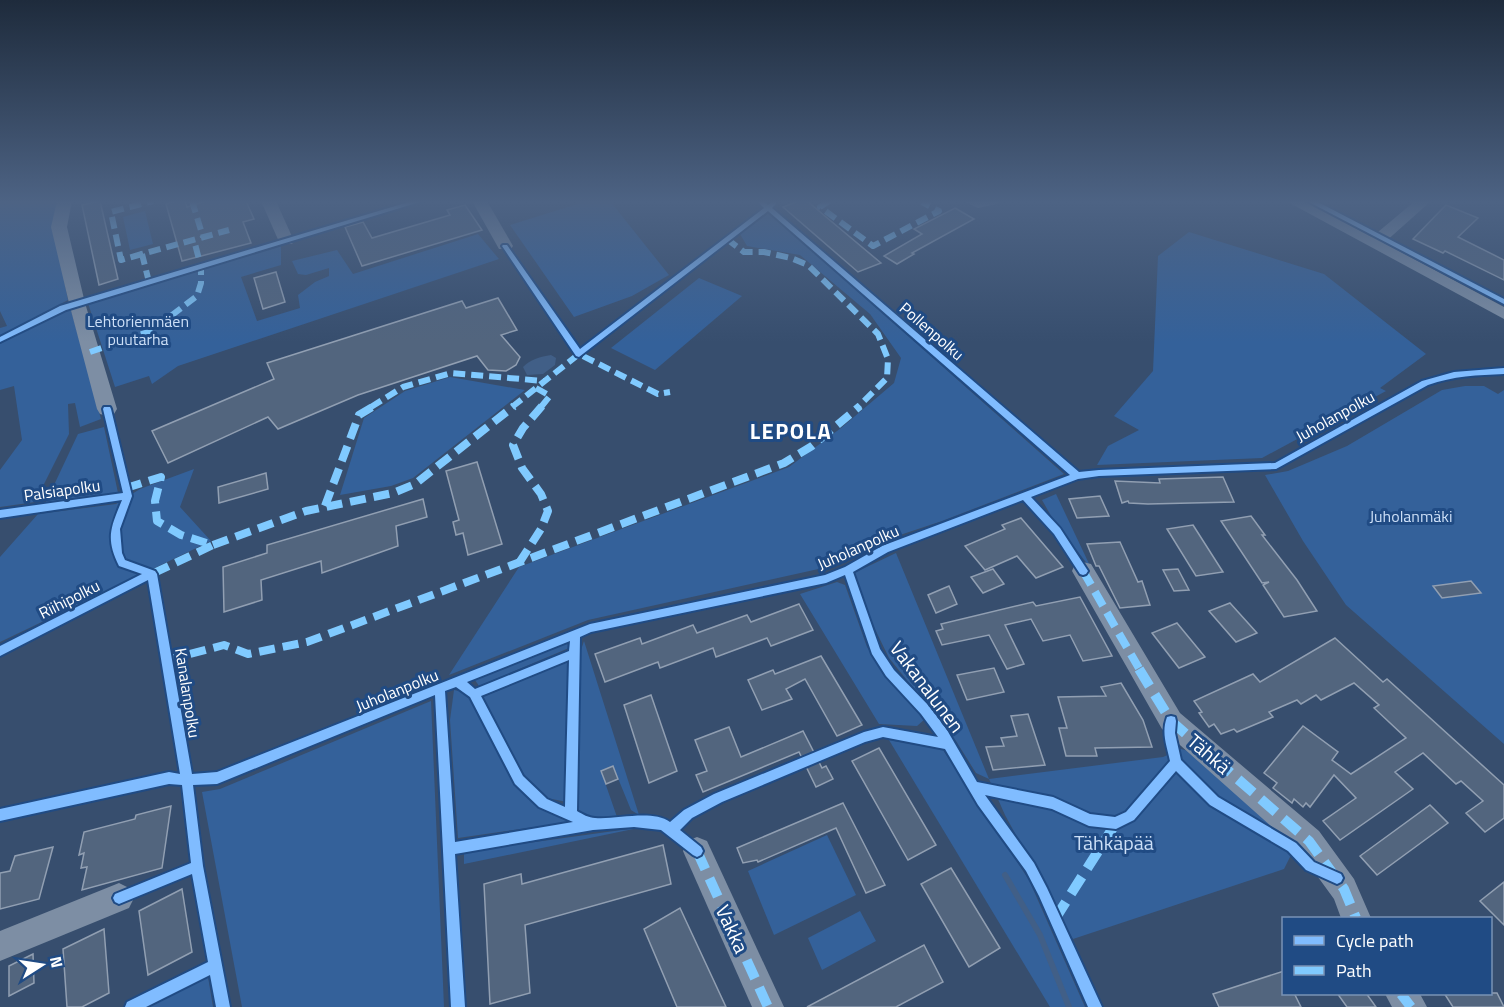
<svg xmlns="http://www.w3.org/2000/svg" width="1504" height="1007" viewBox="0 0 1504 1007" font-family="'Titillium Web',sans-serif">
	<rect width="100%" height="100%" fill="#374e6e"/>
	<g fill="#34619a">
		<polygon points="0,201 59,201 54,229 68,300 0,336 0,328 7,326 0,311"/>
		<polygon points="587,201 610,201 669,275 632,296 574,317 510,225"/>
		<polygon points="145,211 153,244 130,250 123,217"/>
		<polygon points="769,213 1064,474 942,521 897,536 841,564 588,620 449,675 519,567 789,467 841,428 894,383 901,358 870,314 800,255 747,246 740,234"/>
		<polygon points="1189,232 1324,274 1426,354 1380,388 1386,391 1262,458 1097,465 1108,446 1139,430 1114,416 1153,371 1158,256"/>
		<polygon points="478,234 499,259 178,366 152,384 149,376 115,387 88,303 281,246 281,265 241,277 257,321 300,308 298,295 315,282 329,276 329,268 306,275 298,274 292,261 337,250 353,274"/>
		<polygon points="699,278 742,296 655,370 611,348"/>
		<polygon points="71,310 101,419 80,427 75,403 68,404 69,434 35,502 0,507 0,470 22,440 14,386 0,390 0,344 62,311"/>
		<polygon points="450,377 525,390 413,478 391,486 340,495 364,418 405,391"/>
		<polygon points="1465,386 1484,386 1498,394 1504,390 1504,744 1346,605 1303,541 1265,475 1288,471 1347,446 1442,390"/>
		<polygon points="104,427 118,493 46,502 78,434"/>
		<polygon points="194,469 180,507 211,541 0,642 0,557 38,514 116,504 140,489"/>
		<polygon points="1056,494 1092,570 1054,521 1042,500"/>
		<polygon points="896,553 989,779 1163,757 1181,749 1192,752 1288,838 1293,851 1284,869 1073,939 1005,815 989,779 976,773 956,741 889,658 873,625 854,573"/>
		<polygon points="837,582 845,585 867,647 890,681 925,719 917,726 879,724 800,594"/>
		<polygon points="584,641 639,815 631,810 613,766 601,771 617,817 595,819 578,811 581,650"/>
		<polygon points="567,643 569,648 479,686 475,680"/>
		<polygon points="569,661 567,802 547,798 522,776 483,697"/>
		<polygon points="454,690 474,694 519,780 543,803 571,815 569,822 458,838 450,720"/>
		<polygon points="431,701 444,1007 242,1007 202,792 220,789"/>
		<polygon points="889,740 943,750 1029,880 1085,1007 1050,1007"/>
		<polygon points="643,827 464,864 464,852"/>
		<polygon points="827,835 856,895 774,935 748,871"/>
		<polygon points="860,911 876,941 822,970 808,938"/>
		<polygon points="208,977 213,1007 149,1007"/>
	</g>
	<path fill="#415f87" d="M551 355 556 358 555 365 543 374 527 375 523 367C531 359 540 357 551 355Z"/>
	<g fill="none" stroke-linecap="round" stroke-linejoin="round">
		<polyline stroke="#415f87" stroke-width="6" points="1005,875 1040,935 1069,1007"/>
	</g>
	<g fill="#52657e" stroke="#919fb2" stroke-width="1.5">
		<polygon points="100,201 118,279 99,285 82,205"/>
		<polygon points="177,201 185,201 187,207 206,201 246,201 254,219 243,222 251,243 182,261 166,204"/>
		<polygon points="799,201 807,201 881,263 858,272 783,207"/>
		<polygon points="465,205 482,230 362,266 345,227 363,222 372,238 450,215 447,210"/>
		<polygon points="1446,205 1478,218 1458,237 1504,260 1504,280 1445,251 1443,253 1413,239"/>
		<polygon points="955,208 974,219 912,253 914,254 897,264 884,256 922,234 914,229"/>
		<polygon points="276,272 285,302 263,309 254,278"/>
		<polygon points="498,298 517,330 501,335 520,357 516,365 506,371 488,370 477,356 358,395 278,429 268,417 168,463 152,431 274,379 267,363 462,301 466,308"/>
		<polygon points="477,462 502,544 468,555 463,533 456,535 453,522 459,520 446,471"/>
		<polygon points="266,473 268,489 219,503 218,487"/>
		<polygon points="1223,477 1234,502 1148,504 1129,503 1128,501 1122,503 1115,481 1160,483 1159,479"/>
		<polygon points="1100,496 1109,516 1077,518 1069,499"/>
		<polygon points="423,499 427,517 396,526 398,546 322,573 321,561 261,580 262,600 224,612 223,567 267,553 267,545"/>
		<polygon points="1251,516 1265,535 1262,535 1297,580 1317,611 1284,617 1263,585 1269,582 1262,583 1221,521"/>
		<polygon points="1021,518 1063,567 1036,578 1017,556 985,570 965,546 1005,529 1002,525"/>
		<polygon points="1193,525 1223,572 1196,576 1167,529"/>
		<polygon points="1120,542 1138,582 1142,581 1150,605 1120,608 1099,566 1096,566 1087,544"/>
		<polygon points="993,569 1004,584 983,593 971,577"/>
		<polygon points="1178,569 1189,590 1174,591 1163,570"/>
		<polygon points="1471,581 1481,593 1442,598 1433,586"/>
		<polygon points="949,586 957,604 936,613 928,595"/>
		<polygon points="1080,597 1112,656 1083,661 1070,635 1043,641 1031,619 1005,625 1024,664 1007,669 989,635 942,645 936,631 943,629 941,624 1033,602 1036,606"/>
		<polygon points="1230,603 1257,633 1236,642 1209,611"/>
		<polygon points="799,604 813,630 771,646 767,638 716,657 713,648 660,668 658,662 605,682 595,654 640,638 642,644 693,625 697,633 747,615 751,622"/>
		<polygon points="1177,623 1205,657 1179,668 1152,633"/>
		<polygon points="1335,638 1383,682 1387,679 1504,785 1504,818 1485,832 1466,813 1483,801 1461,781 1456,784 1423,753 1395,772 1413,789 1340,840 1323,821 1356,798 1334,775 1310,807 1306,803 1303,807 1294,799 1292,803 1273,788 1277,783 1264,773 1303,726 1338,752 1332,760 1351,774 1406,738 1374,708 1379,705 1354,683 1321,700 1316,695 1301,704 1297,700 1269,712 1273,717 1237,732 1234,729 1221,734 1214,724 1209,727 1199,713 1202,712 1194,701 1253,674 1260,682"/>
		<polygon points="821,656 862,725 837,736 805,679 786,689 792,699 762,710 748,680 773,670 775,674"/>
		<polygon points="994,668 1004,692 967,700 957,675"/>
		<polygon points="1121,683 1143,720 1152,747 1095,748 1097,756 1066,756 1059,728 1067,728 1058,697 1106,696 1101,687"/>
		<polygon points="651,695 677,771 649,783 624,705"/>
		<polygon points="1028,714 1045,765 993,770 986,747 1004,746 1001,738 1017,736 1011,716"/>
		<polygon points="729,727 741,757 803,731 822,768 826,766 833,779 816,787 799,752 703,792 696,775 707,771 695,740"/>
		<polygon points="879,748 936,845 908,860 852,761"/>
		<polygon points="613,766 618,779 606,784 601,771"/>
		<polygon points="843,803 885,885 866,893 836,828 758,862 757,860 743,863 737,848"/>
		<polygon points="1430,805 1448,823 1377,875 1360,856"/>
		<polygon points="171,806 162,868 82,890 87,867 81,868 84,853 79,855 84,832 135,819 136,815"/>
		<polygon points="663,845 671,884 525,925 530,993 490,1004 484,884 521,874 522,884"/>
		<polygon points="53,847 39,899 0,909 0,873 10,871 15,856"/>
		<polygon points="951,868 1000,948 969,967 921,884"/>
		<polygon points="1504,882 1504,925 1480,901"/>
		<polygon points="182,889 192,952 148,975 139,911"/>
		<polygon points="680,908 726,1007 677,1007 644,929"/>
		<polygon points="104,929 109,993 82,1007 67,1007 63,949"/>
		<polygon points="924,945 943,982 896,1007 807,1007"/>
		<polygon points="33,954 34,983 9,996 9,966"/>
		<polygon points="1284,971 1284,993 1294,993 1301,1007 1219,1007 1213,994"/>
		<polygon points="1337,993 1366,993 1376,1007 1347,1007"/>
		<polygon points="1444,993 1497,993 1504,1007 1453,1007"/>
	</g>
	<g fill="none" stroke-linecap="round" stroke-linejoin="round">
		<g fill="#7d8ea4" fill-rule="evenodd">
			<polygon points="57,201 72,201 67,227 85,303 117,409 114,414 107,416 100,414 97,409 69,303 51,227"/>
			<polygon points="261,201 276,201 294,241 292,244 280,244"/>
			<polygon points="472,201 487,201 513,246 511,249 499,249"/>
			<polygon points="963,201 999,201 997,204 978,208"/>
			<polygon points="1286,201 1305,201 1372,237 1415,201 1431,201 1384,243 1504,307 1504,319"/>
			<polygon points="1083,562 1091,564 1180,713 1319,831 1354,879 1371,918 1341,918 1334,899 1299,851 1162,729 1072,571 1075,564"/>
			<polygon points="697,837 707,841 784,1007 752,1007 683,851 687,841"/>
			<polygon points="119,883 129,888 134,898 129,908 0,961 0,931"/>
			<polygon points="1385,994 1420,994 1427,1007 1392,1007"/>
		</g>
		<g stroke="#80caff" stroke-width="6" stroke-dasharray="12 6" stroke-linecap="butt">
			<polyline points="192,201 203,237"/>
			<polyline points="829,201 820,207 873,246 939,211 922,202"/>
			<polyline points="727,239 744,252 764,252 791,258 808,265 878,334 888,359 887,378 858,407"/>
			<polyline points="142,254 121,260 111,212 153,201"/>
			<polyline points="149,282 142,254 229,230"/>
			<polyline points="90,352 151,331 197,296 201,283 201,267 194,240"/>
			<polyline points="536,388 550,396 541,407"/>
			<polyline points="371,407 403,387 451,373 544,381"/>
			<polyline points="512,407 579,354 658,394 670,392"/>
		</g>
		<g stroke="#80caff" stroke-width="8" stroke-dasharray="16 8" stroke-linecap="butt">
			<polyline points="126,488 161,477 155,501 157,521 181,535 213,545 152,574"/>
			<polyline points="325,506 359,415 374,406"/>
			<polyline points="213,545 306,511 393,493 415,484 514,406"/>
			<polyline points="519,563 541,529 548,511 541,494 522,468 513,445 523,428 542,406"/>
			<polyline points="1083,571 1140,670"/>
			<polyline points="167,660 224,645 248,654 307,642 784,463 812,446 860,406"/>
		</g>
		<g stroke="#80caff" stroke-width="10" stroke-dasharray="20 10" stroke-linecap="butt">
			<polyline points="1139,669 1171,721 1309,841 1344,889 1356,918"/>
			<polyline points="697,851 768,1007"/>
			<polyline points="1055,919 1116,823"/>
			<polyline points="1401,994 1411,1007"/>
		</g>
		<g stroke="#204b84" stroke-width="4">
			<g id="cycleway">
				<polygon points="412,201 423,201 66,310 0,342 0,337 60,306"/>
				<path d="M757 201H764L768 205 772 202H776V204L772 208 1079 472 1099 470 1275 463 1422 381 1454 372 1504 368V374C1478 375 1453 376 1428 385L1276 469 1099 476 1078 479 1031 497 1060 528 1088 571 1086 574 1083 575 1080 574 1054 534 1023 500 888 552 853 572 880 649 894 670 929 706 947 730 977 782 1053 797 1090 814 1115 817 1126 812 1170 761C1167 746 1161 733 1167 717L1171 716 1175 717 1176 721 1175 733 1181 760 1218 797 1296 843 1314 862 1341 874 1343 878 1341 882 1337 884 1306 870 1288 851 1210 805 1176 771 1134 820 1116 829 1089 826 1052 809 985 795 1034 863 1047 888 1102 1007H1088L1039 896 1026 871 978 805 945 749 883 737 865 742 722 802 692 818 680 830 701 847 703 851 701 855 697 857 693 855 661 830 634 827 593 830 455 854 465 1007H451L435 695 217 784 193 785 203 866 230 1007H216L210 975 146 1007H125L127 1002 208 962 192 874 119 904 115 902 113 898 115 894 191 863 182 785 169 784 0 821V809L169 772 180 774 148 580 0 656V646L142 574 119 566C105 538 111 527 122 500L0 518V510L123 493 103 409 104 407H110L111 409 132 496 120 529 122 553 125 560 155 571 157 574 192 774 217 772 590 624 825 575 845 567 882 546 1070 475 768 211 579 357 576 356 502 246 503 245H507L580 349 764 208ZM845 575 872 654 886 676 921 714 938 737 883 727 864 732 714 794 684 810 670 822C652 809 616 820 595 818 589 818 582 814 577 811L580 637 591 632 826 583ZM570 641 569 651 475 689 467 682ZM569 660 565 807 547 799 523 776 481 696ZM456 687 470 697 515 784 539 807 573 822 455 842 445 691Z"/>
				<polygon points="1307,201 1316,201 1504,299 1504,304"/>
			</g>
		</g>
		<use href="#cycleway" fill="#80bcff" fill-rule="evenodd"/>
	</g>
	<linearGradient id="sky" x2="0" y2="1"><stop stop-color="#1e2b3c"/><stop offset="0.59" stop-color="#4d6384"/><stop offset="1" stop-color="#4d6384" stop-opacity="0"/></linearGradient>
	<rect width="1504" height="342" fill="url(#sky)"/>
	<g text-anchor="middle" stroke-width="6" stroke-linejoin="round" paint-order="stroke">
		<g font-size="16" fill="#ccdff7" stroke="#204b84">
			<text x="138" y="327">Lehtorienmäen<tspan x="138" dy="18">puutarha</tspan></text>
			<text x="1411" y="522">Juholanmäki</text>
		</g>
		<g font-size="16" fill="#fff" stroke="#204b84">
			<text transform="translate(932 331) rotate(41)" y="6">Pollenpolku</text>
			<text transform="translate(1335 416) rotate(-29)" y="6">Juholanpolku</text>
			<text transform="translate(62 490) rotate(-8)" y="6">Palsiapolku</text>
			<text transform="translate(858 547) rotate(-24)" y="6">Juholanpolku</text>
			<text transform="translate(69 599) rotate(-27)" y="6">Riihipolku</text>
			<text transform="translate(397 690) rotate(-22)" y="6">Juholanpolku</text>
			<text transform="translate(188 693) rotate(81)" y="6">Kanalanpolku</text>
		</g>
		<g font-size="20" fill="#fff" stroke="#204b84">
			<text transform="translate(927 687) rotate(53)" y="7">Vakanalunen</text>
			<text transform="translate(1209 754) rotate(41)" y="7">Tähkä</text>
			<text transform="translate(732 929) rotate(65)" y="7">Vakka</text>
		</g>
		<g font-size="20" fill="#ccdff7" stroke="#204b84">
			<text x="1114" y="850">Tähkäpää</text>
		</g>
		<g font-size="22" font-weight="bold" letter-spacing="1.5" fill="#fff" stroke="#204b84">
			<text x="791" y="439">LEPOLA</text>
		</g>
	</g>
	<rect x="1282" y="917" width="210" height="78" fill="#204b84" stroke="#7993b5" stroke-width="1.5"/>
	<rect x="1294" y="936" width="30" height="9" fill="#80bcff" stroke="#7993b5" stroke-width="1.5"/>
	<text x="1336" y="947" font-size="18" fill="#ffffff">Cycle path</text>
	<rect x="1294" y="966" width="30" height="9" fill="#80caff" stroke="#7993b5" stroke-width="1.5"/>
	<text x="1336" y="977" font-size="18" fill="#ffffff">Path</text>
	<g transform="translate(42 965) rotate(78)" stroke="#204b84" stroke-width="4.5" paint-order="stroke">
	<path d="M0-4.5L10 22L0 15L-10 22Z" fill="#ffffff"/>
	<text y="-9" font-size="16" font-weight="bold" text-anchor="middle" fill="#ffffff">N</text>
	</g>
</svg>
